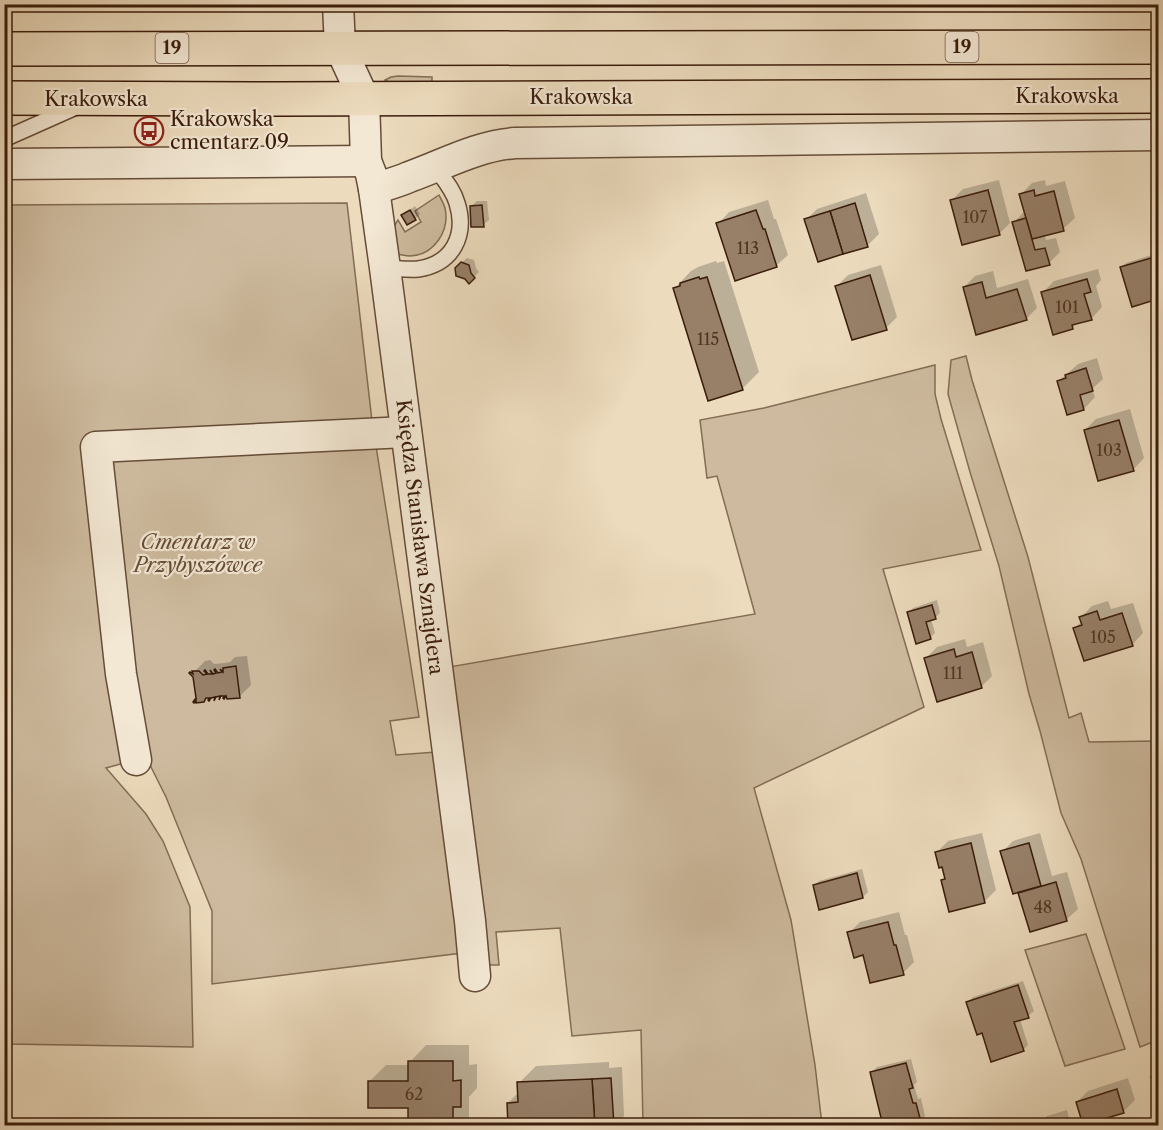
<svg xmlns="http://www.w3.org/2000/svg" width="1163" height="1130" viewBox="0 0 1163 1130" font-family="'Libre Caslon Text',serif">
	<rect width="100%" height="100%" fill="#ecdbbd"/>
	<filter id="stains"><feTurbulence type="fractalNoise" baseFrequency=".00333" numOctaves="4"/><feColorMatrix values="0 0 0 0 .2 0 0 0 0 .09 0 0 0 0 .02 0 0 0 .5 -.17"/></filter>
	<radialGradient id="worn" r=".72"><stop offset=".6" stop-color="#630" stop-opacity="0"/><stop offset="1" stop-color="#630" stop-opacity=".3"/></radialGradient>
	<g fill="#cebb9f" stroke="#846c55" stroke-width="1.5">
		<polygon points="398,76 432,77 432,83 391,83 385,80 391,77"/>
		<path d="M439 195C441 199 444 204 445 208 450 231 434 255 410 256 405 256 400 254 396 254 394 241 390 230 398 220L405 232 421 222 415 211Z"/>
		<polygon points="347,203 372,421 419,717 390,721 396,755 436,752 462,953 212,984 212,911 166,797 146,757 106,768 146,814 163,841 190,907 193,1047 6,1044 4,1039 4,205"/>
		<polygon points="966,356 972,380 1028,557 1069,718 1081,713 1089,742 1158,741 1158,1040 1140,1047 1081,859 1061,813 1040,731 1029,694 999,566 970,472 948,394 951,360"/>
		<polygon points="935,365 935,394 941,419 981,550 883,569 924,707 754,788 791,920 815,1065 822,1125 643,1125 641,1030 572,1036 560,928 496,932 499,965 486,965 449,667 755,614 717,476 707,478 700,420 764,408"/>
		<polygon points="1086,934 1125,1049 1065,1066 1025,950"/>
	</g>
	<g fill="#0003">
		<polygon points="999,180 1010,223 999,234 952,200 963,189"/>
		<polygon points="1045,180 1046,186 1065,181 1075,218 1063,229 1044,234 1046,240 1056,238 1060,252 1049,263 1027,269 1014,222 1025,211 1020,195 1032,183"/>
		<polygon points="866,193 879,234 868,245 819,261 806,220 817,209"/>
		<polygon points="768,200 774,219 776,219 788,255 776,266 718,224 729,212"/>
		<polygon points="477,201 487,201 489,220 483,225 471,206"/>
		<polygon points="415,206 420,214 415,219 403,215"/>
		<polygon points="1158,253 1158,298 1133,305 1121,268 1126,263"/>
		<polygon points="467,258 474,260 476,268 479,272 469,282 456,268"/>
		<polygon points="716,261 717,263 724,261 759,372 742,389 675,288 691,271 698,267"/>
		<polygon points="881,265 897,317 886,328 837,286 848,275"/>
		<polygon points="1098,269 1101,280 1096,286 1102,307 1091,319 1078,322 1072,328 1043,292 1054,281"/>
		<polygon points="993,271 997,288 1028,279 1037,308 1026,319 964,287 975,276"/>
		<polygon points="1097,358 1103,379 1092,389 1095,397 1084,409 1059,381 1078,364"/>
		<polygon points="1130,409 1144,458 1133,470 1085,430 1096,419"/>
		<polygon points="937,600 940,613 935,618 931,619 935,633 930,638 908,613 913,608"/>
		<polygon points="1108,601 1111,609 1133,603 1143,633 1132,645 1075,628 1082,621 1081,617 1092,606"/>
		<polygon points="965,639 967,647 983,642 992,676 981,687 926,658 937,647"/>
		<polygon points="247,656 251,685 240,696 228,694 194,672 205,661 210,660 214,664 225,663 230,662 235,657"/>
		<polygon points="982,833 996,890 985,901 950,910 943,880 946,877 943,865 937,852 948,841"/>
		<polygon points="1040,833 1052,876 1067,872 1078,909 1066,920 1031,930 1019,891 1002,852 1013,841"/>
		<polygon points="862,869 868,892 863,897 814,886 819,881"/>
		<polygon points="899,912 905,935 907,935 914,962 903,973 864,953 849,933 860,922"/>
		<polygon points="1023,981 1034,1011 1028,1016 1020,1019 1028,1045 1023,1050 983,1031 968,1002 973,997"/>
		<polygon points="426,1045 469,1045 469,1065 477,1064 477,1088 469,1097 469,1126 409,1126 409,1107 369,1082 386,1065 410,1065 410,1062"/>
		<polygon points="911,1059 917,1082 914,1085 918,1099 921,1098 925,1116 920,1121 872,1072 877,1067"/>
		<polygon points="609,1062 609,1068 622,1067 624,1116 615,1126 509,1126 508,1103 519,1092 519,1083 536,1066"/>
		<polygon points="1128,1078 1135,1100 1123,1112 1077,1102 1088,1091"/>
		<polygon points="1067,1110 1071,1126 1038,1126 1047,1116"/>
		<polygon points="1158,1117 1158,1126 1140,1126"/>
	</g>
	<g fill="#977f68" stroke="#3a1c0b" stroke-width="1.5">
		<polygon points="988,190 1000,235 962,245 950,200"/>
		<polygon points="1034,190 1035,196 1054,191 1064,231 1032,239 1019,194"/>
		<polygon points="855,203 868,247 843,254 830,211"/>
		<polygon points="482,205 484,227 471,227 470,206"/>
		<polygon points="410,210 416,220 407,225 401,215"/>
		<polygon points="756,210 763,229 765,229 777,267 735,281 716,223"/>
		<polygon points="830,211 843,254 818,262 804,219"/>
		<polygon points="1026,218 1035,250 1045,248 1050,265 1026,271 1012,222"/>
		<polygon points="1158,256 1158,299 1132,307 1120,267"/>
		<polygon points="461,262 469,265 471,273 475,278 469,284 465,279 456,276 455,268"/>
		<polygon points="870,275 887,330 852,340 835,286"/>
		<polygon points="699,277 700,279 707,277 743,390 708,401 673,288 680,286 680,283"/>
		<polygon points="1087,279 1091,292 1084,294 1092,320 1072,325 1073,329 1053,335 1041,292"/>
		<polygon points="982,282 986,298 1017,289 1027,320 976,335 963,287"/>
		<polygon points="1086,368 1093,391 1080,395 1084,410 1067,415 1057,381 1066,378 1065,375"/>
		<polygon points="1119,420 1134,471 1098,481 1084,430"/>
		<polygon points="932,605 936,619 926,622 931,639 916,644 907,612"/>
		<polygon points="1097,611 1100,620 1122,613 1133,646 1084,661 1073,628 1082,625 1079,617"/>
		<polygon points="954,649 956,657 972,652 982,688 937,702 924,658"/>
		<polygon points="236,666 240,698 227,699 226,696 224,699 223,698 225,696 221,696 219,700 220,696 216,697 214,701 215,697 211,698 209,701 208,700 210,698 206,698 204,702 196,703 196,700 194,703 193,702 196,698 193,677 189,673 190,672 193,674 192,671 199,671 203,675 207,674 204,671 205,670 208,674 212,674 210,670 213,674 216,673 214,670 215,669 218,673 222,672 220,669 223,672 223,668"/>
		<polygon points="971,843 985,903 949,912 941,880 945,879 942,867 939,868 935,852"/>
		<polygon points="1029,843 1041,886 1013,894 1000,851"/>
		<polygon points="857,873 863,898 819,910 813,885"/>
		<polygon points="1056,882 1067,921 1030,932 1018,893"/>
		<polygon points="888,922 894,945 896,945 904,975 870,983 863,955 854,958 847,932"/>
		<polygon points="1018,985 1029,1018 1014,1022 1024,1051 991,1062 982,1033 977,1035 966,1002"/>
		<polygon points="408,1061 453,1061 453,1081 461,1080 461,1107 453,1107 453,1126 408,1126 408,1108 368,1108 368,1081 408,1081"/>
		<polygon points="906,1063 913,1088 909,1089 913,1103 916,1103 921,1122 908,1126 883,1126 870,1072"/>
		<polygon points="1158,1074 1158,1096 1151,1077"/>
		<polygon points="611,1078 614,1126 595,1126 592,1079"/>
		<polygon points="592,1079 595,1126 508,1126 507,1103 518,1102 517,1082"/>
		<polygon points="1117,1089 1124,1113 1083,1125 1076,1102"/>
	</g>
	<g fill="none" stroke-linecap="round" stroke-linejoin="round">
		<g stroke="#664c38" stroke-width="18">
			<g id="lane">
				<polyline points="4,139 76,107"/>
				<path d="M385 268C395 268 407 270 418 269 453 264 467 235 457 203 453 189 443 178 435 167"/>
			</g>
		</g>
		<g stroke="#664c38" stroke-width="33">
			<g id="street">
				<polyline points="338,4 340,47 364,99 366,161 371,174 374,189 385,268 470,921 475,976"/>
				<polyline points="4,164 366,161"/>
				<path d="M374 189C386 185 398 182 409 177 445 164 477 146 515 143L1158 135"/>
				<polyline points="136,760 121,674 96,447 406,432"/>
			</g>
		</g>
		<g stroke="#3a1c0b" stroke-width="36">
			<g id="primary">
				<polyline points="4,49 1158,47"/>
				<polyline points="4,98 279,99 1158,96"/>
			</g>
		</g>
		<use href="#lane" stroke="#f3e8d4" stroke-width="15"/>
		<use href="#street" stroke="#f3e8d4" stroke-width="30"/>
		<use href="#primary" stroke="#ecdbbd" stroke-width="33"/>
	</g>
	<defs>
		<g id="bus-ring" transform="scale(1.5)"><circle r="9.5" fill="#f3e8d4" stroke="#8f2418" stroke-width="1.5"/><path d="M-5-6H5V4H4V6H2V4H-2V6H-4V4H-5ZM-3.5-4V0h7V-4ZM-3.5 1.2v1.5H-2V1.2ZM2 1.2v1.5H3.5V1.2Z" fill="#8f2418"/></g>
	</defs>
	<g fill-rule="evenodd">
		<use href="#bus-ring" x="149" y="131"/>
	</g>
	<g text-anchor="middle" stroke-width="4.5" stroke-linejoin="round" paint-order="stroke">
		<g font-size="16" fill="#513522">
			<text x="975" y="223">107</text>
			<text x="748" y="254">113</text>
			<text x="1067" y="313">101</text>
			<text x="708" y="345">115</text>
			<text x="1109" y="456">103</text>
			<text x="1103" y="643">105</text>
			<text x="953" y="679">111</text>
			<text x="1043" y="913">48</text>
			<text x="414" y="1100">62</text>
		</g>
		<g fill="#f3e8d4" stroke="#725947" stroke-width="1.5">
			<rect x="945.5" y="32" width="33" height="30" rx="4.5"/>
			<rect x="155.5" y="33" width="33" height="30" rx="4.5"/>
		</g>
		<g font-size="18" font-weight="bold" fill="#3a1c0b">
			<text x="962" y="53">19</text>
			<text x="172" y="54">19</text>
		</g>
		<g font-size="20" fill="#3a1c0b" stroke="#f3e8d4">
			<text x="1067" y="103">Krakowska</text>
			<text x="581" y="104">Krakowska</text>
			<text x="96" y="106">Krakowska</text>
			<text transform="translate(420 537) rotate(83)" y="7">Księdza Stanisława Sznajdera</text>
		</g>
		<g font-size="20" fill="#3a1c0b" stroke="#f3e8d4" text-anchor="start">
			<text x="170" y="126">Krakowska<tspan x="170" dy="23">cmentarz 09</tspan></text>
		</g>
		<g font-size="20" font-style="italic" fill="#664c37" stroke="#f3e8d4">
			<text x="198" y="549">Cmentarz w<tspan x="198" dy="23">Przybyszówce</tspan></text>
		</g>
	</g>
	<rect width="1163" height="1130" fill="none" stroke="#ecdbbd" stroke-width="24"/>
	<rect x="6" y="6" width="1151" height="1118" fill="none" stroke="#3a1c0b" stroke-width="3"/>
	<rect x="12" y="12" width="1139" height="1106" fill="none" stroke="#3a1c0b" stroke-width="1.5"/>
	<rect width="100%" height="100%" filter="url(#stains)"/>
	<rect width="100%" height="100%" fill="url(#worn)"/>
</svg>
